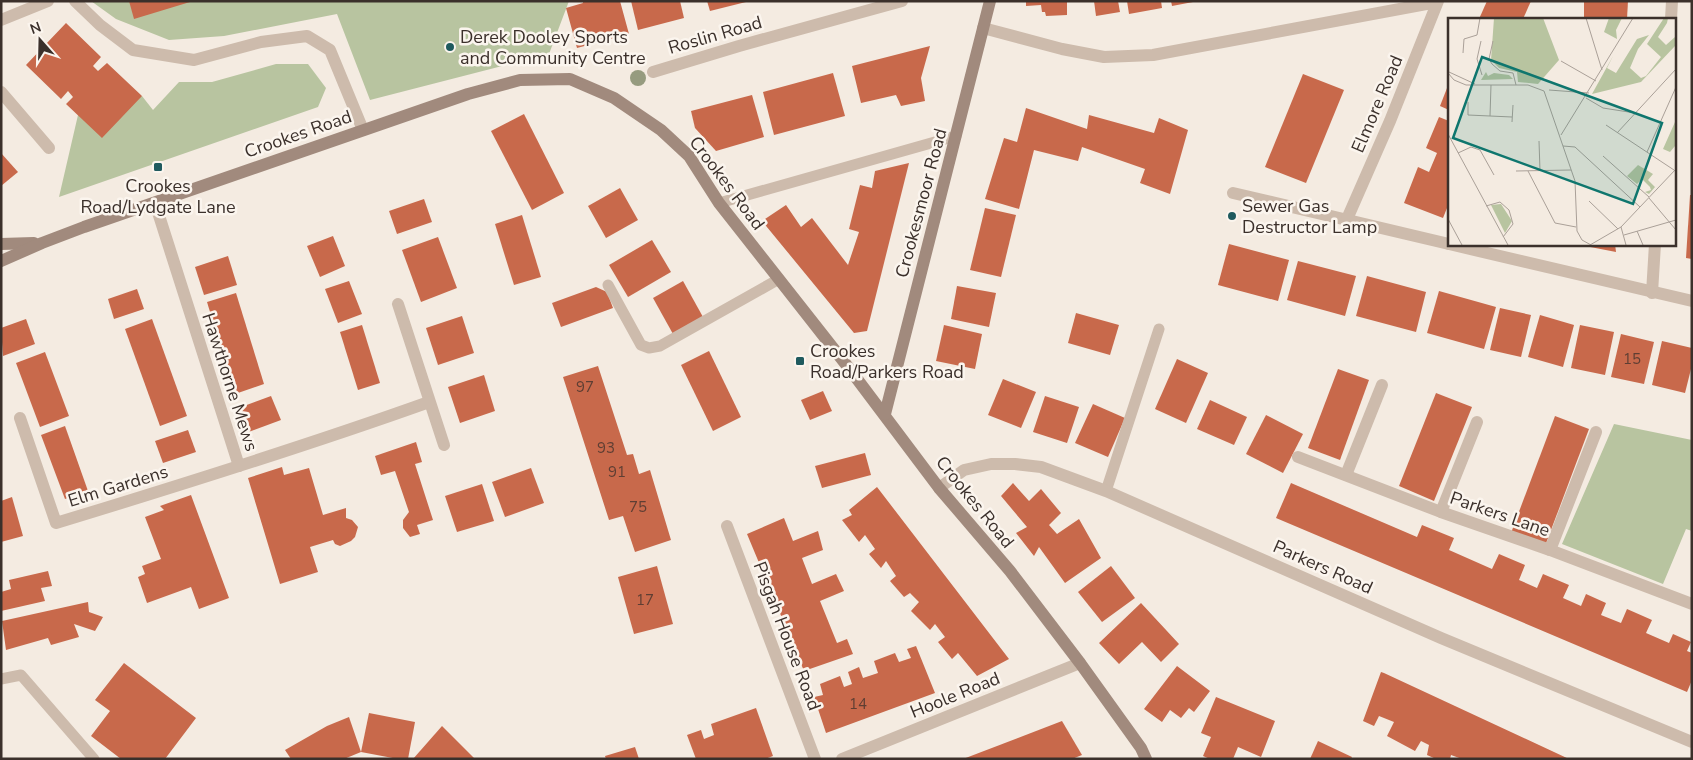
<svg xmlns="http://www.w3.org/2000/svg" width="1693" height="760" viewBox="0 0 1693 760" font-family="'Nunito Sans',sans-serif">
	<rect width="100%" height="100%" fill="#f4ebe1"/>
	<g fill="#b8c4a0">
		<polygon points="91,1 569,1 549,54 370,100 337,14 224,36 169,40 116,19"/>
		<polygon points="276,64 308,64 326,88 318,107 59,197 78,115 142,96 153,110 179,82 212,82"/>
		<polygon points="1614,424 1692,440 1692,531 1686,529 1663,584 1562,544"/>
	</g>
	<g fill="#c8694b">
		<polygon points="129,1 190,1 190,2 134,19"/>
		<polygon points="583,1 620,1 629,34 577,48 566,8 583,3"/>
		<polygon points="631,1 680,1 684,18 638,30"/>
		<polygon points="707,1 746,1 746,2 710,11"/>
		<polygon points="1026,1 1067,1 1067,15 1046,16 1045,12 1042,12 1041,5 1026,6"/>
		<polygon points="1094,1 1118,1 1120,12 1096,16"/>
		<polygon points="1127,1 1161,1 1162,8 1129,14"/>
		<polygon points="1171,1 1193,1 1193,2 1172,6"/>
		<polygon points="1487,1 1531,1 1523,19 1479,19"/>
		<polygon points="1584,1 1628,1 1627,19 1584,19"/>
		<polygon points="66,23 101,57 93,66 98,71 107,63 142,96 102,138 66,104 73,97 68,91 61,99 26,65"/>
		<polygon points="930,46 921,78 925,101 901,106 896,95 861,103 852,66"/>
		<polygon points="833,73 845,116 774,135 763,92"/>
		<polygon points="1303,74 1344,90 1306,183 1265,167"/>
		<polygon points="1449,83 1449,110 1440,106"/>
		<polygon points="752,95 764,137 716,151 695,128 691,111"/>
		<polygon points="1026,108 1087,129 1089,115 1154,133 1159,118 1188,130 1170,194 1140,183 1145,169 1082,147 1078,161 1034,150 1019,209 985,199 1004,138 1017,142"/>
		<polygon points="524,114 564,193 532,210 491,131"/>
		<polygon points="1439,117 1449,121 1449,203 1443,218 1404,203 1418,167 1429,172 1437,153 1426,148"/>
		<polygon points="1,153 18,172 1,186"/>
		<polygon points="909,163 867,331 854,333 762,221 786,205 801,227 812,218 848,265 859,232 849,229 860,185 872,188 875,171"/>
		<polygon points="620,188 638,220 606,238 588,206"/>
		<polygon points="1690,195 1692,195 1692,259 1686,258"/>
		<polygon points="424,199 432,222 397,234 389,211"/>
		<polygon points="985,208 1016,215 1001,277 970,270"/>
		<polygon points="522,215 541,277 514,285 495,224"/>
		<polygon points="333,236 345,266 320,277 307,246"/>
		<polygon points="438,237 457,288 421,302 402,250"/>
		<polygon points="652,240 671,272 628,297 609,265"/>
		<polygon points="1229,244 1289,260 1278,301 1218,285"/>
		<polygon points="1580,244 1615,244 1616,252 1580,245"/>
		<polygon points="228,256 237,285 204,295 195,267"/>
		<polygon points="1298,261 1356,276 1345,316 1287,300"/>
		<polygon points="1367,276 1426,292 1416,332 1356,316"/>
		<polygon points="349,281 362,314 338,323 325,289"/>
		<polygon points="683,281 703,317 673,334 653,298"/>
		<polygon points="957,286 996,293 989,327 951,319"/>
		<polygon points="596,287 607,292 613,308 561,327 552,303"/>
		<polygon points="137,289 144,309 114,319 108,299"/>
		<polygon points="1439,291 1496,307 1484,349 1427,333"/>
		<polygon points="236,293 264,384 235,394 207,302"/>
		<polygon points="1500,308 1531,315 1521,357 1490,350"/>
		<polygon points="1076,313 1119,325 1110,355 1068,343"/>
		<polygon points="1540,315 1574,325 1563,367 1528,357"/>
		<polygon points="462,316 474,353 438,365 426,328"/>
		<polygon points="26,319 35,344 3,356 1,328"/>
		<polygon points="152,319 187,416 160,426 125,329"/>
		<polygon points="362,325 380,383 358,390 340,332"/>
		<polygon points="944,325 982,334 975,369 936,361"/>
		<polygon points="1580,325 1614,332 1605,375 1571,368"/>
		<polygon points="1621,334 1654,342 1644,384 1611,377"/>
		<polygon points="1662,341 1692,348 1692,365 1685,393 1652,385"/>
		<polygon points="709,351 741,417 713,431 681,365"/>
		<polygon points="45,352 69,416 40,427 16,363"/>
		<polygon points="1177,359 1208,373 1186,423 1155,409"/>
		<polygon points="598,366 627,455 633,454 639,474 650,470 671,540 635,552 623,516 609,520 563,377"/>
		<polygon points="1338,369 1369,380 1340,460 1308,448"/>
		<polygon points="484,375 495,411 460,423 448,387"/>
		<polygon points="1003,379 1036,392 1021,428 988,415"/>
		<polygon points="823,391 832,411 810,420 801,400"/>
		<polygon points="1436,393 1472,407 1434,501 1399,486"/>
		<polygon points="271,396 281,420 246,433 236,409"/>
		<polygon points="1045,396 1079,407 1067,443 1033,432"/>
		<polygon points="1210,400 1247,417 1234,445 1197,429"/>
		<polygon points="1093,404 1125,418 1108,457 1075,443"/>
		<polygon points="1266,415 1303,434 1283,473 1246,454"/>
		<polygon points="1555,416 1589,429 1545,546 1511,533"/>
		<polygon points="65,426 88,491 65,499 41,435"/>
		<polygon points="188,430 196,452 163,463 155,441"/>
		<polygon points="416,442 422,462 415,464 433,520 417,525 420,534 410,537 403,528 403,520 409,512 395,471 381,475 375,456"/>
		<polygon points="865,453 871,475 822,488 815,466"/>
		<polygon points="282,467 284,475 309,468 323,515 346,508 346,518 352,520 358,527 355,537 351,541 340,546 335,544 333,540 310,547 318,572 280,584 248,478"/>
		<polygon points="531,468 544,503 505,517 492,482"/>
		<polygon points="1013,483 1029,501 1041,489 1061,513 1049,525 1057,534 1079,519 1101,558 1065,583 1039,547 1034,556 1016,533 1027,527 1001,496"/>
		<polygon points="1291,483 1417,537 1422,525 1454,538 1449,550 1492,569 1499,554 1525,565 1519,580 1537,588 1543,574 1569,585 1563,598 1581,606 1586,594 1606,603 1601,615 1621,623 1627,609 1652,620 1646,633 1669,643 1673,634 1691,642 1687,651 1692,653 1692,680 1687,692 1276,518"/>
		<polygon points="482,484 494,521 457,532 445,496"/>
		<polygon points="877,487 1009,659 977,676 958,653 952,659 938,642 945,637 935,624 930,630 911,611 919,602 910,593 904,597 890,581 896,576 886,561 881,568 869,554 875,549 865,535 859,542 842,520 852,515 849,510"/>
		<polygon points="191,495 229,598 199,609 191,587 147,603 138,577 145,574 142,566 161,559 145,517 164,510 160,506"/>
		<polygon points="12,497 23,536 1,542 1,501"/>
		<polygon points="784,518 793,541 818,531 823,550 802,558 812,584 836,574 844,591 820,601 837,643 847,639 853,654 804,671 747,534"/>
		<polygon points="657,566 673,624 634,634 618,577"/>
		<polygon points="1111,566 1135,598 1102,622 1078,592"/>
		<polygon points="48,571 52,586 41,588 45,601 1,611 1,592 11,589 9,580"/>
		<polygon points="88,602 89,612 103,617 95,631 74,624 79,637 51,645 48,638 6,650 2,621"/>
		<polygon points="1141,603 1179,644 1161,662 1142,642 1119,664 1099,643"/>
		<polygon points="916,646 935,693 826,733 814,697 823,695 820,684 840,676 844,687 852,684 848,672 859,667 863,678 878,673 874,661 895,653 899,662 911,658 907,649"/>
		<polygon points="124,663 196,718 165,759 121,759 91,736 110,711 95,700"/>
		<polygon points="1177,666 1210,691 1194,712 1189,708 1181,718 1170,710 1162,722 1144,709"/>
		<polygon points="1381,672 1384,673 1569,759 1462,759 1451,755 1450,759 1436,759 1427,755 1429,745 1421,741 1415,751 1387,736 1394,722 1379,716 1374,726 1363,721"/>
		<polygon points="1216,697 1275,721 1261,757 1238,747 1233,759 1210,759 1203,756 1211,737 1201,733"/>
		<polygon points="756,708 773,756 765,759 696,759 687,735 701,730 704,739 714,735 711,724"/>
		<polygon points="369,713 415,722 408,759 398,759 361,752"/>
		<polygon points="349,717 361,752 344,759 291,759 285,750 327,726"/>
		<polygon points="1062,721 1082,755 1072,759 963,759"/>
		<polygon points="442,726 475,759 413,759"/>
		<polygon points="1318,741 1352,757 1351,759 1310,759"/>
		<polygon points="635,747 639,759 606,759 605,756"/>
	</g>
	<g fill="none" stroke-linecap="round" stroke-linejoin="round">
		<g stroke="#cdbbac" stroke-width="11">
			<polyline points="719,203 956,136"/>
			<polyline points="608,285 641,345 649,348 660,346 779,279"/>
			<polyline points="1106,491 1159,329"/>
			<polyline points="1,679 21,675 94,759"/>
		</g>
		<g stroke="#cdbbac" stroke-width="12">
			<polyline points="75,1 100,25 133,50 194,60 261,42 307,36 330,50 363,130"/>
			<polyline points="1671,19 1672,1"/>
			<polyline points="1,20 48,1"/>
			<polyline points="983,28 1062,49 1104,57 1153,55 1437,2"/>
			<polyline points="653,72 739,46 902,1"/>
			<polyline points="1,92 49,148"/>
			<polyline points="1233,193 1449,244"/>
			<polyline points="155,203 239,466"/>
			<polyline points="1347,219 1390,121 1438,1"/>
			<polyline points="1449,244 1692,301"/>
			<polyline points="1652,293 1655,244"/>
			<polyline points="398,304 444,445"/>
			<path d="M20 418 56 523C181 485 306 446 429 402"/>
			<polyline points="1298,457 1441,512 1550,550 1692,604"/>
			<polyline points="1346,475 1382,385"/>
			<polyline points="939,488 964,470 991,464 1015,464 1041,467 1106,491 1441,638 1692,742"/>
			<polyline points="1441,512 1477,422"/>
			<polyline points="727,526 815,759"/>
			<polyline points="1550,550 1596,432"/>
			<polyline points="842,759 1080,663"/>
		</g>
		<g stroke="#a18a7d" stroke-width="12">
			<polyline points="1,244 34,243"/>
			<polyline points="1,261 42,243 84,227 468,94 520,80 570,79 614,98 661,130 689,156 719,203 848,367 939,488 1010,571 1080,663 1141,748 1146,759"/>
			<polyline points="885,414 990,1"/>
		</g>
	</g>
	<circle fill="#969b7f" cx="638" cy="78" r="8"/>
	<g fill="#1f5a5e" stroke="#fbf5ee" stroke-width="2">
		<circle cx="450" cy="47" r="5"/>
		<rect x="153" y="162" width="10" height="10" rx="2.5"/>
		<circle cx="1232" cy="216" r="5"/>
		<rect x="795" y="356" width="10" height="10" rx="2.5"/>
	</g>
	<g text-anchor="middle" stroke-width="5" stroke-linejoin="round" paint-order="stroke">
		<g font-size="15" fill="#5e3e33">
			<text x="1632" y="364">15</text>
			<text x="585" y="392">97</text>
			<text x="606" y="453">93</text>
			<text x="617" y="477">91</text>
			<text x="638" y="512">75</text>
			<text x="645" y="605">17</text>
			<text x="858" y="709">14</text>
		</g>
		<g font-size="18" fill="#3b302b" stroke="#fbf5ee">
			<text transform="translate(715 35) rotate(-16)" y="6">Roslin Road</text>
			<text transform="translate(1377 104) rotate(-67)" y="6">Elmore Road</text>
			<text transform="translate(298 134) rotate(-19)" y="6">Crookes Road</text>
			<text transform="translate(727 183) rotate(53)" y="6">Crookes Road</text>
			<text transform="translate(921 203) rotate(-75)" y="6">Crookesmoor Road</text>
			<text transform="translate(230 382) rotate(72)" y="6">Hawthorne Mews</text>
			<text transform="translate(118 486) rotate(-17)" y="6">Elm Gardens</text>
			<text transform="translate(975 502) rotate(51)" y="6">Crookes Road</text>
			<text transform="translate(1500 514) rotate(19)" y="6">Parkers Lane</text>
			<text transform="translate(1323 567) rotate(24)" y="6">Parkers Road</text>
			<text transform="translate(787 636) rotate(69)" y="6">Pisgah House Road</text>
			<text transform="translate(955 695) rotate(-22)" y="6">Hoole Road</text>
		</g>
		<g font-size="18" fill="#3b302b" stroke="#fbf5ee" text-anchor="start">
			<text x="460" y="43">Derek Dooley Sports<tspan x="460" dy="21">and Community Centre</tspan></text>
			<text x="158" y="192" text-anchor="middle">Crookes<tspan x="158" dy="21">Road/Lydgate Lane</tspan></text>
			<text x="1242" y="212">Sewer Gas<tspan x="1242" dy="21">Destructor Lamp</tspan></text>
			<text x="810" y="357">Crookes<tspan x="810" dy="21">Road/Parkers Road</tspan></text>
		</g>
	</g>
	<g transform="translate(1448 18)">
		<rect width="228" height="228" fill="#f4ebe1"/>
		<path d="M46 0H95L111 42 90 66 70 64 69 54 51 50 43 42ZM161 0H174L168 12 169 21 156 14ZM216 0H220L219 5 210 19 218 27 227 19V28L193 64 144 76 165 38 159 50 168 55 189 21 201 17 190 31 182 50 193 60 198 58 213 39 199 26ZM38 54 40 58 46 55 61 57 65 61 33 62ZM227 104V128L222 134 215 131ZM190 147 205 156 200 162 207 169 201 176 197 174 203 172 202 169 194 161 189 166 179 158ZM53 186 64 203 57 215 43 187Z" fill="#b8c4a0"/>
		<path fill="none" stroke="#aaa098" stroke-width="1" d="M138 0 154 52M33 23 29 41 34 57M45 23 41 41 44 46 52 53 65 55 68 67M15 35 16 21 29 17 32 0M113 43 148 63M1 54 27 66M0 55 6 62 18 67H80L96 73 127 163 129 213 134 222 143 227M101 72 141 75M138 80 155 90 187 95M20 84V97L64 99M42 98 43 67M64 104 65 87M158 107 226 152M169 115 228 51M0 116 60 227M113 117 185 0M91 123 92 153M115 128 127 129 192 189M199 134 228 69M10 135 23 129 32 132 46 157M155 138 201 179M68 153 123 152M80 153 107 205 128 209M201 180 228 212M141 183 170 211M38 188 52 184 61 192 65 206 55 219M0 201 14 227M173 209 178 227M189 213 195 227M176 217 228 202M142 227 173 209 228 151"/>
		<path fill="#0f766e" fill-opacity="0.15" stroke="#0f766e" stroke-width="2.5" d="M34 39 214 105 185 186 5 120Z"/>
		<rect width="228" height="228" fill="none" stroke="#3b302b" stroke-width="2.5"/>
	</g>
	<rect width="1693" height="760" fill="none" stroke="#3b302b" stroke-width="5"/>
	<g transform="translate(40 40) rotate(340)" stroke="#fbf5ee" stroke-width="4" paint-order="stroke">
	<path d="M0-4L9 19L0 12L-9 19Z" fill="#3b302b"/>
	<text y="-8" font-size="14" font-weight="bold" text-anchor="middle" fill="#3b302b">N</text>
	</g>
</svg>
